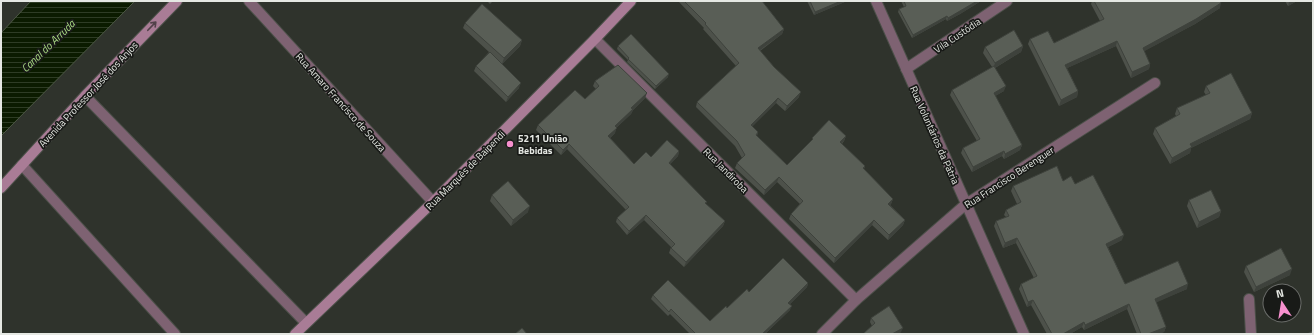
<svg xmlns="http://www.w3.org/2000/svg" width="1314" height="335" viewBox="0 0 1314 335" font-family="'Titillium Web',sans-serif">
	<defs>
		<pattern id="water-rules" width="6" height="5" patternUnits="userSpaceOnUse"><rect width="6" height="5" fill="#0b1b00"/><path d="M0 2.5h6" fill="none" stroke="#2e3c25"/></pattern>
	</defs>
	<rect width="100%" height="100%" fill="#2f332c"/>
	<polygon fill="url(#water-rules)" stroke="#4c5844" points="31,1 135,1 1,136 1,33"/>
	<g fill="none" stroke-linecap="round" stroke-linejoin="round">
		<g stroke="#4c5049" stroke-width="12">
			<g id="street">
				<polyline points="249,1 433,202"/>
				<polyline points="876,1 1024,334"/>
				<polyline points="595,39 856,300"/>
				<polyline points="906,69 1007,1"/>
				<polyline points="85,96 306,323"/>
				<polyline points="22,165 175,334"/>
				<polyline points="1249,299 1251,334"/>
				<polyline points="822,334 856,300 966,204 1155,83"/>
			</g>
		</g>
		<g stroke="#4c5049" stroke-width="12">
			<g id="secondary">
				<polyline points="1,188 85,96 177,1"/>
				<polyline points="295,334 433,202 595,39 631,1"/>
			</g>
		</g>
		<use href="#street" stroke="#7e6272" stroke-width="10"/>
		<use href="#secondary" stroke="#a97c96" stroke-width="10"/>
	</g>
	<g fill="#4d514a">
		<polygon points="487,1 493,1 490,4"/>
		<polygon points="678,1 762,1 784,29 782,34 760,51 799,97 785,111 776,103 752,126 758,132 757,136 787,165 812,140 812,138 846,136 844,141 842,144 865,166 864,169 893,199 891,204 890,205 905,220 903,225 888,240 872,225 834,263 789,219 791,214 800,204 777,182 764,195 735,168 737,163 742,158 735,146 696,107 697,102 736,66 703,29 704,28"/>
		<polygon points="807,1 847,1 814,15"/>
		<polygon points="901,1 981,1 960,14 947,21 946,19 912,38 898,12 899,9 904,7"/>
		<polygon points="1092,1 1220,1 1220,8 1195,24 1144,51 1150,64 1149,69 1131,78 1116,46 1067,68 1078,91 1077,97 1059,106 1028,44 1030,39 1054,43 1100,21 1091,4"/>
		<polygon points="1285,1 1297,1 1288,6"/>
		<polygon points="465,23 522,40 520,46 502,64 519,88 506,102 474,71 476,66 489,52 463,28"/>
		<polygon points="618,46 668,77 655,89 627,62 628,60 617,49"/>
		<polygon points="1023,46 1021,52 995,68 1004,91 995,96 1022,145 1020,150 1004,159 1002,156 972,172 961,153 963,148 977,141 950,95 952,90 992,67 983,53 985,47"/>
		<polygon points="595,81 645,98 633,110 631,114 616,128 615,133 610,138 634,164 651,157 679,151 678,156 670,164 706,204 725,221 723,226 684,267 669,253 671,247 644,220 627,235 616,222 617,218 626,210 567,149 561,155 536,130 538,125 585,99 596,89 593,86"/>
		<polygon points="1206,86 1252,113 1250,119 1191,148 1190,153 1170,164 1153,134 1155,128 1176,116 1175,114 1177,108 1206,95 1204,92"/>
		<polygon points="1063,181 1075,184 1122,240 1108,247 1125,284 1187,289 1156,302 1166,327 1164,332 1158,334 1137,334 1127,309 1084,330 1082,327 1070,334 1047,334 1031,305 1027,307 1019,289 1021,284 1034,278 1016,243 1003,248 994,226 996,221 1006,217 1004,215 1006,210 1017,204 1011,191 1013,186"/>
		<polygon points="492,195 528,212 511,226 490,201"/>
		<polygon points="1189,200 1221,211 1219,217 1197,228 1187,206"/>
		<polygon points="1246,266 1290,275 1254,292 1244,272"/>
		<polygon points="808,283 807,287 790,304 790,310 765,334 690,334 670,314 668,316 651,299 653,295 710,321 749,292"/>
		<polygon points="871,318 901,332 898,334 863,334 872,326 870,322"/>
	</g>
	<g fill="#3e423c">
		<polygon points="841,1 847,1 814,15 815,12"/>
		<polygon points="977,1 981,1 960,14 947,21 948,18"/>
		<polygon points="1291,1 1297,1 1288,6 1289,2"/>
		<polygon points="1221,3 1220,8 1195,24 1141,53 1143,48"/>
		<polygon points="947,16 946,19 912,38 913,35"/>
		<polygon points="784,29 782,34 756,53 758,48"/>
		<polygon points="522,40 520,46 502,64 504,58"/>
		<polygon points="1117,41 1116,46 1063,70 1065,65"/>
		<polygon points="1023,46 1021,52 993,69 995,63"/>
		<polygon points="1150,64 1149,69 1131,78 1132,72"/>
		<polygon points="669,74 668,77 655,89 656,86"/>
		<polygon points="521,83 519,88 506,102 508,97"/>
		<polygon points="1006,86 1004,91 992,98 994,93"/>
		<polygon points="1078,91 1077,97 1059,106 1061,100"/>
		<polygon points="801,92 799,97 785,111 787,106"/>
		<polygon points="647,93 645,98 633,110 631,114 616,128 615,133 606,141 608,136 615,126 631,108"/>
		<polygon points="778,98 776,103 749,130 751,125"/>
		<polygon points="1252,113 1250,119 1191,148 1190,153 1170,164 1172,158 1190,144"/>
		<polygon points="846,136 844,141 838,147 840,142"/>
		<polygon points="569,144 567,149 561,155 563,150"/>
		<polygon points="1022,145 1020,150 1004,159 1005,154"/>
		<polygon points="679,151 678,156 667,168 669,163"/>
		<polygon points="1004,151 1002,156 972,172 973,167"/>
		<polygon points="779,177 777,182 764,195 765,190"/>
		<polygon points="893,199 891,204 886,208 888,204"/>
		<polygon points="530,206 528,212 511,226 513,220"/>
		<polygon points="1221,211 1219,217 1197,228 1199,222"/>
		<polygon points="646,215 644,220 627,235 629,231"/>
		<polygon points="874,220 872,225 834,263 835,258"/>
		<polygon points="905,220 903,225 888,240 889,235"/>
		<polygon points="725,221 723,226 684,267 686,262"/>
		<polygon points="1124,235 1122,240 1104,249 1106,244"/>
		<polygon points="1017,238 1016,243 1003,248 1005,243"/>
		<polygon points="1292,269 1290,275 1254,292 1256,287"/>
		<polygon points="808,283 807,287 787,307 788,303"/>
		<polygon points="1188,284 1187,289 1153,304 1155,299"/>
		<polygon points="1033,300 1031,305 1027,307 1028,302"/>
		<polygon points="1129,304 1127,309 1084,330 1085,325"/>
		<polygon points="792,306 790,310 765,334 762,334"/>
		<polygon points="1084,322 1082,327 1070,334 1063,334"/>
		<polygon points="1166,327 1164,332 1158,334 1148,334"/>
		<polygon points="903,328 901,332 898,334 892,334"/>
	</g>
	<g fill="#595e56" stroke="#3e423c">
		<polygon points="684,1 762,1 784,29 758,48 774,67 801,92 787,106 778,98 751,125 758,132 756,135 787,165 813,139 812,138 829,120 846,136 840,142 865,166 863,168 893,199 888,204 905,220 889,235 874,220 835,258 791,214 803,201 779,177 765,190 737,163 745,155 737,141 697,102 739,63 705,24 706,23"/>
		<polygon points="810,1 841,1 815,12"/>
		<polygon points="904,1 977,1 948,18 947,16 913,35 899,9 906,6"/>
		<polygon points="1094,1 1220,1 1221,3 1196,19 1143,48 1150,64 1132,72 1117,41 1065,65 1078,91 1061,100 1030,39 1048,31 1054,43 1104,19"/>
		<polygon points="482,4 522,40 504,58 465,23"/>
		<polygon points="1014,30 1023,46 995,63 985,47"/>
		<polygon points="631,34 669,74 656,86 628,59 629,58 618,46"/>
		<polygon points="490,52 521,83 508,97 476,66"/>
		<polygon points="618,65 647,93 631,108 633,109 615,126 617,128 608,136 634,164 646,152 651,157 667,140 679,151 669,163 707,202 705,203 725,221 686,262 671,248 675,244 646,215 629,231 617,218 629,207 569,144 563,150 538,125 575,90 585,99 599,86 595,81"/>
		<polygon points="994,66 1006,86 994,93 1022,145 1005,154 1004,151 973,167 963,148 980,139 952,90"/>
		<polygon points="1231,73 1252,113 1190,144 1192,147 1172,158 1155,128 1180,114 1177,108 1210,93 1206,86"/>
		<polygon points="1057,166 1063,181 1071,176 1075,184 1093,175 1124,235 1106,244 1125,284 1178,261 1188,284 1155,299 1166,327 1148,334 1141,334 1129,304 1085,325 1084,322 1063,334 1052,334 1033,300 1028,302 1021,284 1037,276 1017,238 1005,243 996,221 1009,216 1006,210 1021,202 1013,186"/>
		<polygon points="508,181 530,206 513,220 492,195"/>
		<polygon points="1211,190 1221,211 1199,222 1189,200"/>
		<polygon points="1281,248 1292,269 1256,287 1246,266"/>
		<polygon points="783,258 808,283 788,303 792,306 762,334 696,334 671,309 669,312 653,295 668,280 710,321 726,306 727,308 747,289 749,292"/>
		<polygon points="889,306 903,328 892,334 863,334 875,323 871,318"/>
		<polygon points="522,328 527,334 515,334"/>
		<polygon points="1313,331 1313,334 1307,334"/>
	</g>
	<defs><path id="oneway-shaft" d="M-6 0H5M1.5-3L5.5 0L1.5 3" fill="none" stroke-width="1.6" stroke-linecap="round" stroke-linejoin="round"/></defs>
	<use stroke="#52414a" href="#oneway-shaft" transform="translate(152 26) rotate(-46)"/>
	<circle fill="#f790ce" stroke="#181a17" stroke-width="1.5" cx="510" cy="144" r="4"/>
	<g text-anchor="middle" stroke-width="3.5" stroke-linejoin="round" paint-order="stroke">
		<g font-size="10" fill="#e5e8e3" stroke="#181a17">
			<text transform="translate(957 35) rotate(-34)" y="4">Vila Custódia</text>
			<text transform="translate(88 94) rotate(-47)" y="4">Avenida Professor José dos Anjos</text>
			<text transform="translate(341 102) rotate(48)" y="4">Rua Amaro Francisco de Souza</text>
			<text transform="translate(935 135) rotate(66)" y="4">Rua Voluntários da Pátria</text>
			<text transform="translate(465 170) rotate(-45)" y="4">Rua Marquês de Baipendi</text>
			<text transform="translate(726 170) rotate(45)" y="4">Rua Jandiroba</text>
			<text transform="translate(1009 177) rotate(-33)" y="4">Rua Francisco Berenguer</text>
		</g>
		<g font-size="10" font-weight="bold" fill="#e5e8e3" stroke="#181a17" text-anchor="start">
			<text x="518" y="142">5211 União<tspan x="518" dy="12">Bebidas</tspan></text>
		</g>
		<g font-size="11" font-style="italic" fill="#a9da83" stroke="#181a17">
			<text transform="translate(48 46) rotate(-44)" y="4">Canal do Arruda</text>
		</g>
	</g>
	<rect width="1314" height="335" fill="none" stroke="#e5e8e3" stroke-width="4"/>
	<g transform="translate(1282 303) rotate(348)"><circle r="19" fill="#181a17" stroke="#6a6c69"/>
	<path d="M0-3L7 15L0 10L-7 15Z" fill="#f790ce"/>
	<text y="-6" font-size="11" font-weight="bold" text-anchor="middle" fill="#e5e8e3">N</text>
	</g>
</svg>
